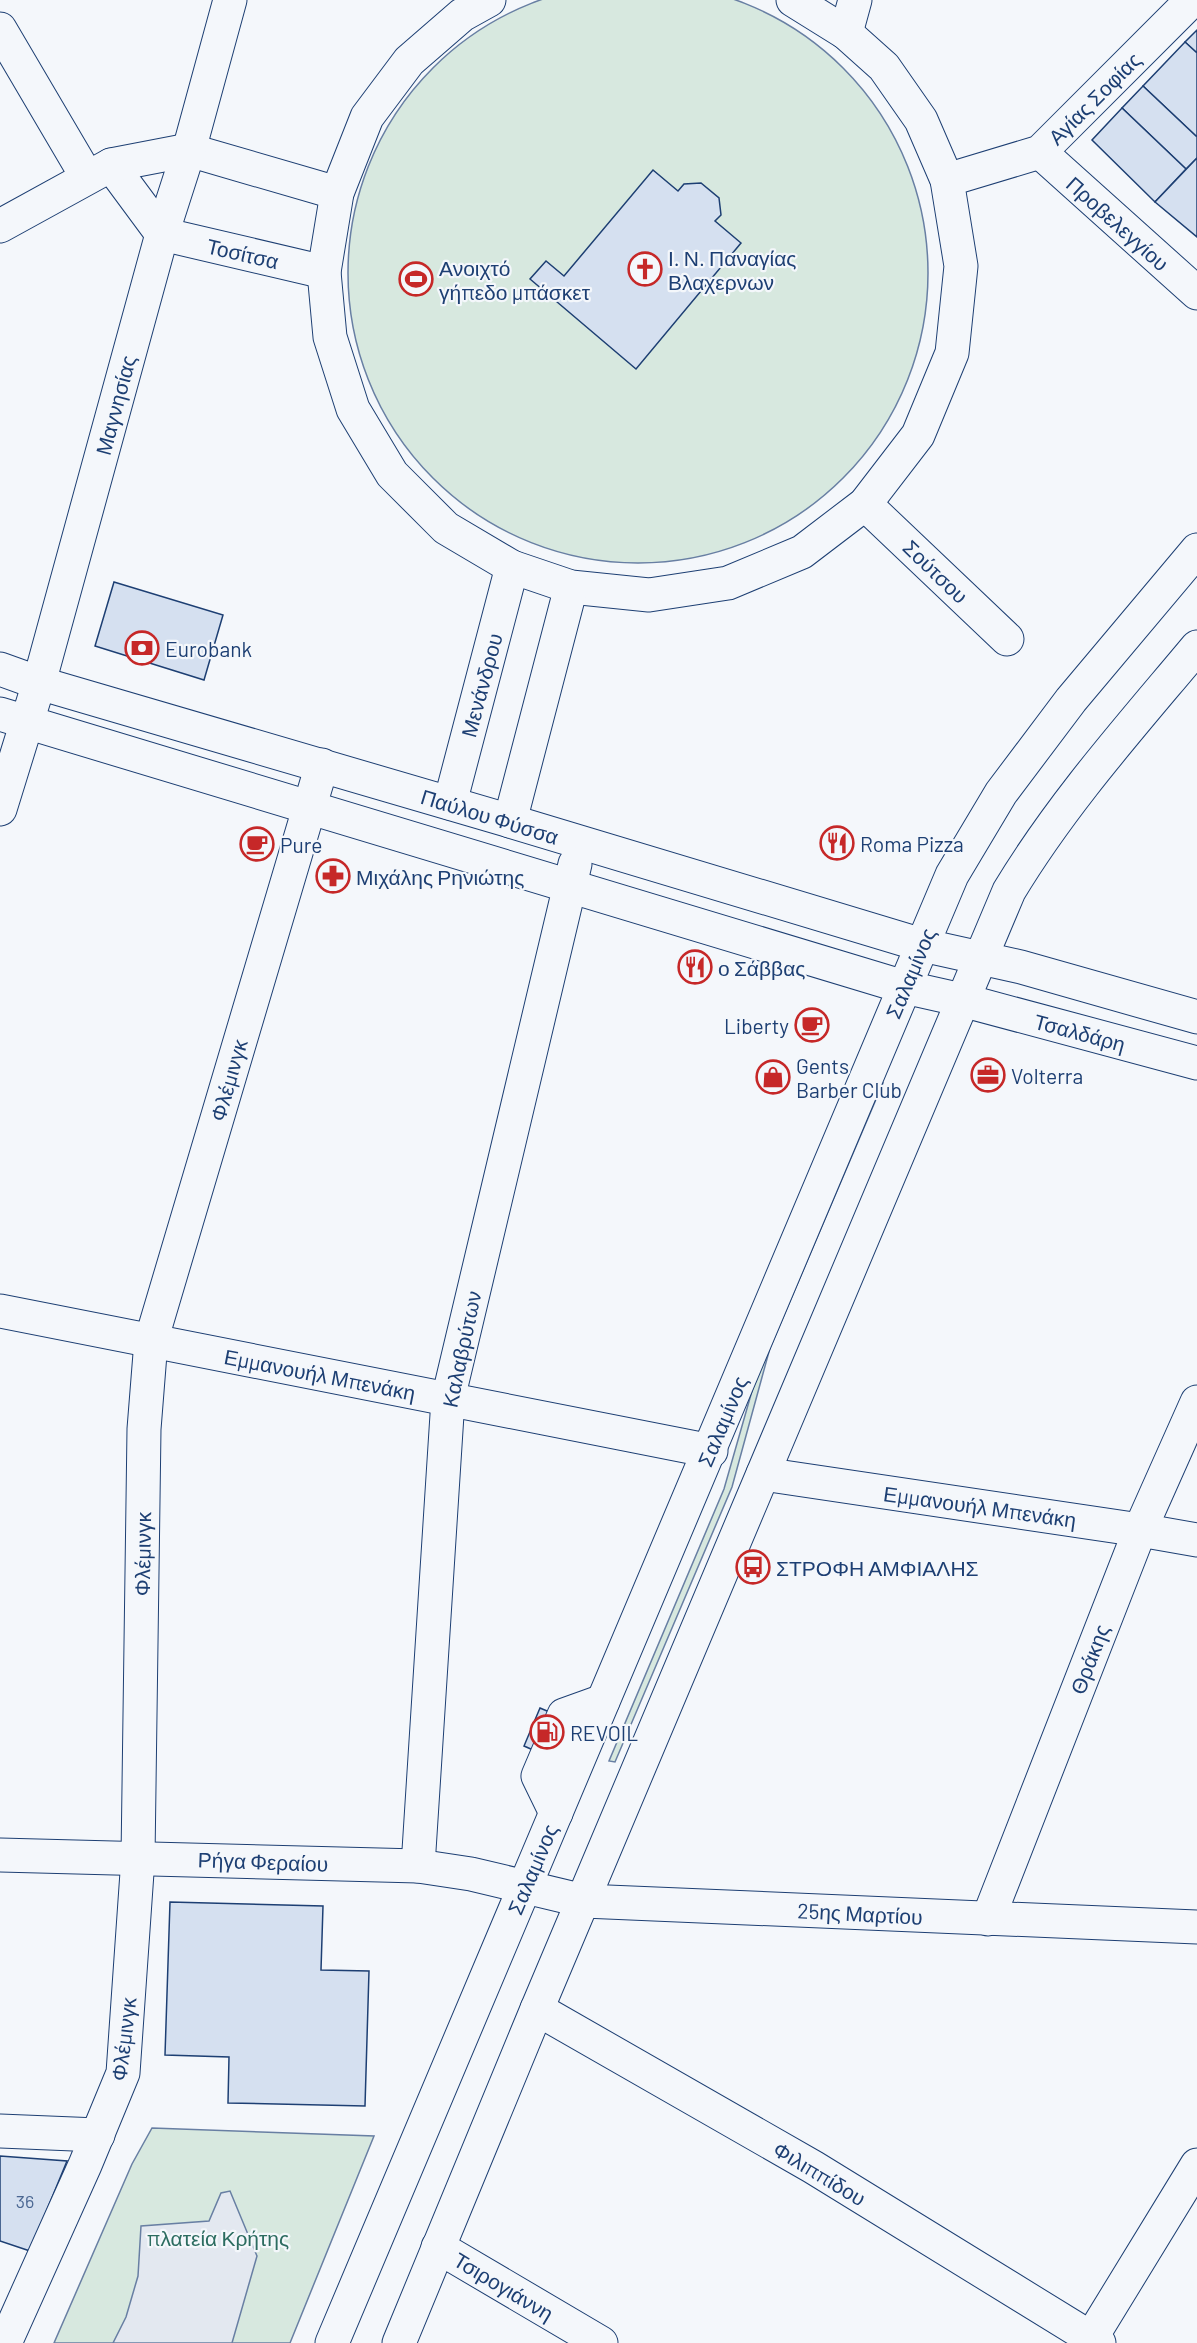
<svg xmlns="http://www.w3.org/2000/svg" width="1197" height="2343" font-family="Barlow,sans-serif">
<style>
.green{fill:#d7e8df;stroke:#687fa3;stroke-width:1.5}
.parking{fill:#e3e8f0;stroke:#687fa3;stroke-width:1.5}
.building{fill:#d5e0f0;stroke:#1d3f73;stroke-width:1.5}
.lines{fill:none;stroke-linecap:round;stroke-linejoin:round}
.minor-casing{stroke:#1d3f73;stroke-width:35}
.major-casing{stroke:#1d3f73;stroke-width:35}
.minor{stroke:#f4f7fb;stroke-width:33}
.major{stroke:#f4f7fb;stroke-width:33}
.labels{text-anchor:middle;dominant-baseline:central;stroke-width:4.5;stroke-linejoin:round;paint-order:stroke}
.number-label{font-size:18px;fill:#4b6792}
.street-label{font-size:21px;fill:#1d3f73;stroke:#f4f7fb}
.poi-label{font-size:21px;fill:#1d3f73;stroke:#f4f7fb;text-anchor:start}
.park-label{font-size:21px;fill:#2c6c60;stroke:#f4f7fb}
</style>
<rect width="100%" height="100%" fill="#f4f7fb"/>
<g class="green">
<circle cx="638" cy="273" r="290"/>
<polygon points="877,1083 883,1083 770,1348 732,1487 615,1762 609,1761 724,1489 762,1356"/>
<polygon points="152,2128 374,2136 290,2343 54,2343 132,2164"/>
</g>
<polygon class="parking" points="230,2191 257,2256 232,2343 113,2343 126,2317 138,2276 141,2226 209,2221 221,2193"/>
<g class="building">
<polygon points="1197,30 1197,53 1185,42"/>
<polygon points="1185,42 1197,53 1197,137 1143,86"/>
<polygon points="1143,86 1197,137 1197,158 1186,169 1122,108"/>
<polygon points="1122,108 1186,169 1155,202 1092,140"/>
<polygon points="1197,158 1197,237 1155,202"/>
<polygon points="653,170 678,191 684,184 701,183 719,198 721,215 715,221 741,243 636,369 530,279 546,261 564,276"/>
<polygon points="114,582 223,615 204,680 95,646"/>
<polygon points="540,1708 580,1725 563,1763 524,1746"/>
<polygon points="170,1902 323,1906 321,1970 369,1971 365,2106 228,2103 229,2057 165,2055"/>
<polygon points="0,2156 67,2161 30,2251 0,2241"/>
</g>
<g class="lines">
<g class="minor-casing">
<g id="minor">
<polyline points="489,0 462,15 409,61 367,117 337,193 324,272 330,337 353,409 392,474 446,528 512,567 571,587 649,595 728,583 802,552 865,504 918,435 952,353 961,266 947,180 921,120 884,67 846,33 793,0"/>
<polyline points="0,29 87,177"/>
<polyline points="846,33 855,0"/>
<polyline points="1040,152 1197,293"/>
<polyline points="111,165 162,234 324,272"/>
<polyline points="947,180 1040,152 1192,0"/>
<polyline points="0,226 111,165 189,150 337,193"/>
<polyline points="865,504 1007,639"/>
<polyline points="0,669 39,683 510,821 922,945 1021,967 1197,1017"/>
<polyline points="0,714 904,987 962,1000 1197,1063"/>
<polyline points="450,803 512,567"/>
<polyline points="0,809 39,683 162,234 189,150 230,0"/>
<polyline points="510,821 571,587"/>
<polyline points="0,1311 711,1451"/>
<polyline points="763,1474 1140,1530 1197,1540"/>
<polyline points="556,1813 538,1776 564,1715 603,1701"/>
<polyline points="0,1855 418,1866 471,1874 584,1901 1197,1927"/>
<polyline points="418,1866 448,1399 575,864"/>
<polyline points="988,1919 1140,1530 1197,1402"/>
<polyline points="537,2009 813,2167 1099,2343"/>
<polyline points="0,2131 98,2135"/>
<polyline points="438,2247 601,2343"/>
<polyline points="5,2343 85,2165 123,2073 138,1858 144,1429 151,1341 322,765"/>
<polyline points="1088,2343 1197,2165"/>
</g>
</g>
<g class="major-casing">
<g id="major">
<polyline points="332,2343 952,875 1001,793 1071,700 1197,550"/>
<path d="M399,2343l138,-334 472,-1118c53,-88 122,-165 188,-244"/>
</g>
</g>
<use href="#minor" class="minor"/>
<use href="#major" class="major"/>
</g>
<defs>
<g id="church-ring" transform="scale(1.725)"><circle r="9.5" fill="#f4f7fb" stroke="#c62828" stroke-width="1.5"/><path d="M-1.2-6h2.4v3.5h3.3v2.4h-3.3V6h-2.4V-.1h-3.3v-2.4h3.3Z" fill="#c62828"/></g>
<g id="stadium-ring" transform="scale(1.725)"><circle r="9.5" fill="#f4f7fb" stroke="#c62828" stroke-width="1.5"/><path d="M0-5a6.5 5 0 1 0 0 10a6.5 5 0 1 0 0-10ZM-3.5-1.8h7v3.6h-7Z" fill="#c62828"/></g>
<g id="bank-ring" transform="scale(1.725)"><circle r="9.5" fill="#f4f7fb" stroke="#c62828" stroke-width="1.5"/><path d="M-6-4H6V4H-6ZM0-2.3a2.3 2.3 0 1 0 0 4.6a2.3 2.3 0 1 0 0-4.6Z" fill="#c62828"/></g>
<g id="restaurant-ring" transform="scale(1.725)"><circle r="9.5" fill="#f4f7fb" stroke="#c62828" stroke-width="1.5"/><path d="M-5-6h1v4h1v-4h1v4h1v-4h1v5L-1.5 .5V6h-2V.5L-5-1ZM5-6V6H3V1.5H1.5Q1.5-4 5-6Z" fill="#c62828"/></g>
<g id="cafe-ring" transform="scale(1.725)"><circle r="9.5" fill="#f4f7fb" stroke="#c62828" stroke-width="1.5"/><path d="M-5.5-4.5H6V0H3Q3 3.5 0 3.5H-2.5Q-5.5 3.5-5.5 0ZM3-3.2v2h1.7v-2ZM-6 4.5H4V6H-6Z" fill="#c62828"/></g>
<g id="pharmacy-ring" transform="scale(1.725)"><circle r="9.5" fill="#f4f7fb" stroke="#c62828" stroke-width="1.5"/><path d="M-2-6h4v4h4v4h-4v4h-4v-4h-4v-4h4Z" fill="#c62828"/></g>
<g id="office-ring" transform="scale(1.725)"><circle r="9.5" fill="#f4f7fb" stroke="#c62828" stroke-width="1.5"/><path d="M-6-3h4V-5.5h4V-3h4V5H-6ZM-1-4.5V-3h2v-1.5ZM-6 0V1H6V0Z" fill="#c62828"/></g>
<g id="shop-ring" transform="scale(1.725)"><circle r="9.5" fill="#f4f7fb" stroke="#c62828" stroke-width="1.5"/><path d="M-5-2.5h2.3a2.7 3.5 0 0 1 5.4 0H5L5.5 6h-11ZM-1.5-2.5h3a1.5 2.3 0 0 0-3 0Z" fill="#c62828"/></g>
<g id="bus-ring" transform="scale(1.725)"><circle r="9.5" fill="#f4f7fb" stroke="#c62828" stroke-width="1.5"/><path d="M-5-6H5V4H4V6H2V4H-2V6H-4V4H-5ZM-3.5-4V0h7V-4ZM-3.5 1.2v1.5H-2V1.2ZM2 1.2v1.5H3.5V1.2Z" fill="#c62828"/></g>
<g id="fuel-ring" transform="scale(1.725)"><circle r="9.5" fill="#f4f7fb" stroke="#c62828" stroke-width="1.5"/><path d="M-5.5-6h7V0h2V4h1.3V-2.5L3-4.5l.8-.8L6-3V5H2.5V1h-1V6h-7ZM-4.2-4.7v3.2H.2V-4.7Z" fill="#c62828"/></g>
</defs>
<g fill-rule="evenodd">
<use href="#church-ring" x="645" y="269"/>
<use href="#stadium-ring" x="416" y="279"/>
<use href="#bank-ring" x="142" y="648"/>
<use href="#restaurant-ring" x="837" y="843"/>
<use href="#cafe-ring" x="257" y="844"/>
<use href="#pharmacy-ring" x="333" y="876"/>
<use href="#restaurant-ring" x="695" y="967"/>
<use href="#cafe-ring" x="812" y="1025"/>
<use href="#office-ring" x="988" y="1075"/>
<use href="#shop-ring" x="773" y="1077"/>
<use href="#bus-ring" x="753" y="1567"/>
<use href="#fuel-ring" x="547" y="1732"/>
</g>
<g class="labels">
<g class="number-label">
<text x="25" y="2201">36</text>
</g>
<g class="street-label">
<text transform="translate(1094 98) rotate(-45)">Αγίας Σοφίας</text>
<text transform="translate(1118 223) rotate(42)">Προβελεγγίου</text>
<text transform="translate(243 253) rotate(13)">Τοσίτσα</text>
<text transform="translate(115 405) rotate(-75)">Μαγνησίας</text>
<text transform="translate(936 571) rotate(44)">Σούτσου</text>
<text transform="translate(481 685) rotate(-75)">Μενάνδρου</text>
<text transform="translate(490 816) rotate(17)">Παύλου Φύσσα</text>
<text transform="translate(910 973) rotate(-67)">Σαλαμίνος</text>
<text transform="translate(1080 1032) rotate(15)">Τσαλδάρη</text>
<text transform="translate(228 1080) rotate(-74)">Φλέμινγκ</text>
<text transform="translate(461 1349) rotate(-78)">Καλαβρύτων</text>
<text transform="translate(320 1374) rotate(11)">Εμμανουήλ Μπενάκη</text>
<text transform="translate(722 1421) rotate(-67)">Σαλαμίνος</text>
<text transform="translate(980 1506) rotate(8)">Εμμανουήλ Μπενάκη</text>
<text transform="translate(142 1554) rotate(-89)">Φλέμινγκ</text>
<text transform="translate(1089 1659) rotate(-69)">Θράκης</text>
<text transform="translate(263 1861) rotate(2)">Ρήγα Φεραίου</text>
<text transform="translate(532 1869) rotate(-67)">Σαλαμίνος</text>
<text transform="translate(860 1913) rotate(3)">25ης Μαρτίου</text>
<text transform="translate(123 2039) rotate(-83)">Φλέμινγκ</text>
<text transform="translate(820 2173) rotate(31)">Φιλιππίδου</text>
<text transform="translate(504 2286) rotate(31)">Τσιρογιάννη</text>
</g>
<g class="poi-label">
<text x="668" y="257">Ι. Ν. Παναγίας<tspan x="668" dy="24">Βλαχερνων</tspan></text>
<text x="439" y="267">Ανοιχτό<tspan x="439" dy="24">γήπεδο μπάσκετ</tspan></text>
<text x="165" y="648">Eurobank</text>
<text x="860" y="843">Roma Pizza</text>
<text x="280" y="844">Pure</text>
<text x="356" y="876">Μιχάλης Ρηνιώτης</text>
<text x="718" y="967">ο Σάββας</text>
<text x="789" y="1025" text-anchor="end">Liberty</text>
<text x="796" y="1065">Gents<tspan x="796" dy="24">Barber Club</tspan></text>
<text x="1011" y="1075">Volterra</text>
<text x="776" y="1567">ΣΤΡΟΦΗ ΑΜΦΙΑΛΗΣ</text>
<text x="570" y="1732">REVOIL</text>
</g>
<g class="park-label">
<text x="218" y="2237">πλατεία Κρήτης</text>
</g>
</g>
</svg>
